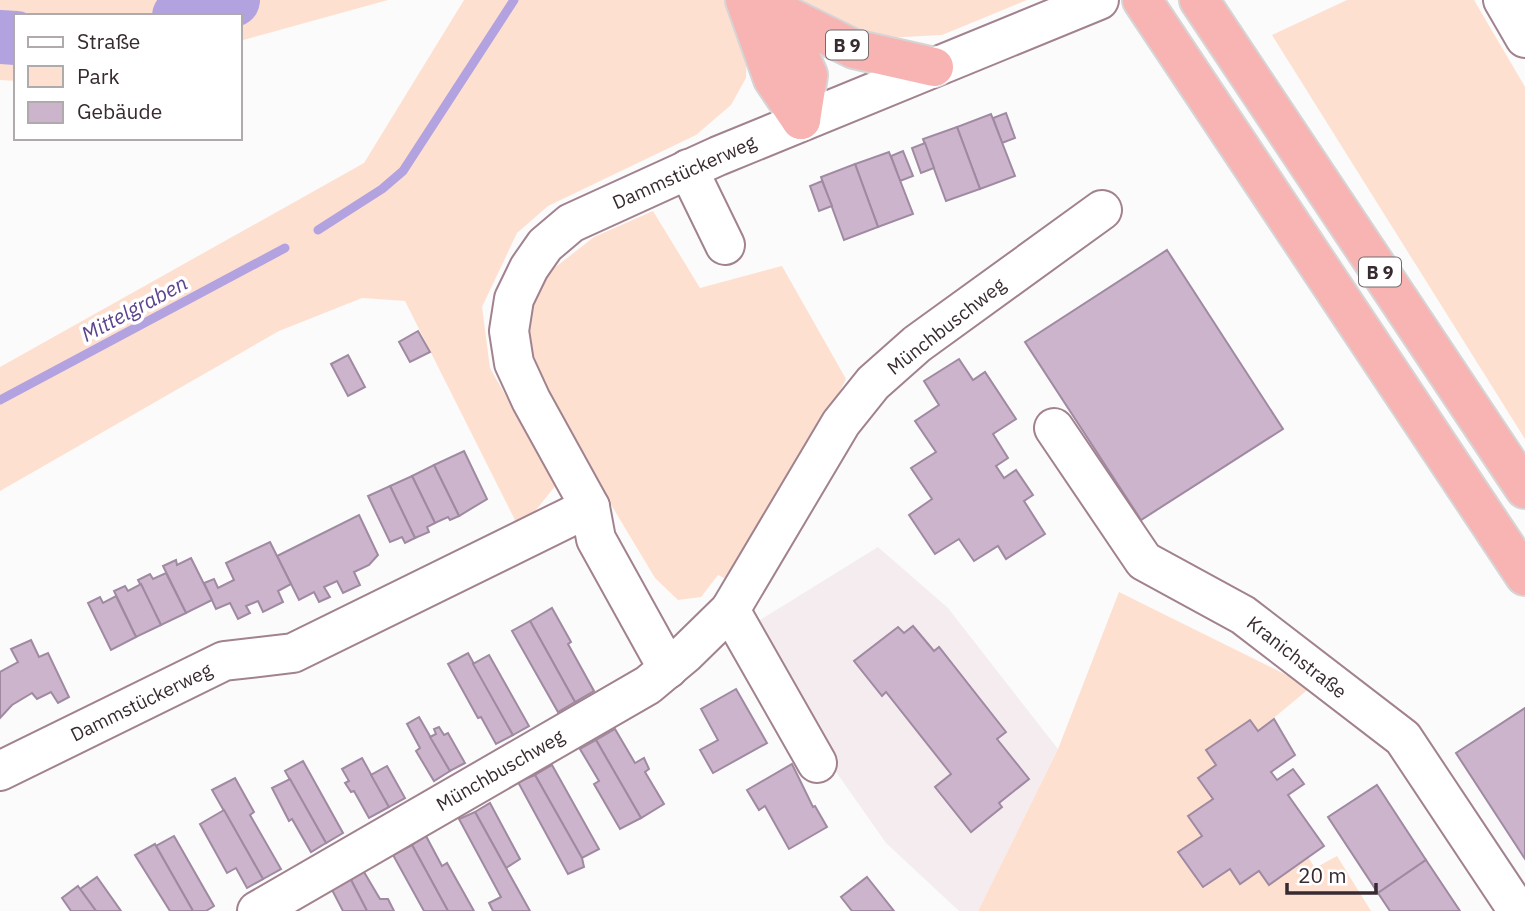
<svg xmlns="http://www.w3.org/2000/svg" width="1525" height="911" font-family="'IBM Plex Sans',sans-serif">
<style>
.built{fill:#f5ecf0}
.green{fill:#fee0d0}
.lines{fill:none;stroke-linecap:round;stroke-linejoin:round}
.stream{stroke:#b2a2e0;stroke-width:9}
.river{stroke:#b2a2e0;stroke-width:54}
.building{fill:#cbb4cc;stroke:#9f8aa1;stroke-width:2}
.minor-casing{stroke:#a1828e;stroke-width:42}
.highway-casing{stroke:#d7d4d6;stroke-width:42}
.minor{stroke:#fff;stroke-width:38}
.highway{stroke:#f7b4b2;stroke-width:38}
.labels{text-anchor:middle;dominant-baseline:central;stroke-width:7;stroke-linejoin:round;paint-order:stroke}
.shield{fill:#fff;stroke:#736a6e;stroke-width:2}
.shield-label{font-size:18px;font-weight:bold;fill:#372a30}
.street-label{font-size:19px;fill:#372a30;stroke:#fff}
.water-label{font-size:21px;font-style:italic;fill:#5b448e;stroke:#fff}
</style>
<rect width="100%" height="100%" fill="#fbfbfb"/>
<polygon class="built" points="878,547 948,608 1058,749 978,911 959,911 886,843 827,759 752,625"/>
<g class="green">
<polygon points="0,0 388,0 240,41 240,16 16,16 16,81 0,80"/>
<polygon points="464,0 737,0 747,40 746,78 731,105 696,135 548,206 517,233 482,307 490,368 556,485 520,530 405,301 362,298 279,331 0,491 0,367 364,163"/>
<polygon points="793,0 1027,0 942,35 863,39"/>
<polygon points="1347,0 1474,0 1525,87 1525,439 1272,35"/>
<polygon points="653,211 700,288 782,266 846,379 818,433 728,580 718,575 701,597 678,600 655,578 616,513 550,398 529,342 530,308 539,280 594,237"/>
<polygon points="1119,592 1311,687 1258,731 1250,720 1207,750 1216,765 1198,778 1213,799 1189,815 1202,836 1179,852 1203,887 1230,869 1240,884 1259,871 1308,857 1315,868 1337,856 1371,911 978,911 1058,749"/>
</g>
<g class="lines">
<g class="stream">
<polyline points="318,230 382,189 403,171 514,0"/>
<polyline points="0,400 285,248"/>
</g>
<g class="river">
<polyline points="179,16 233,0"/>
<polyline points="0,37 16,38"/>
</g>
</g>
<g class="building">
<polygon points="1006,113 1015,138 1002,143 993,118"/>
<polygon points="991,114 1015,176 980,189 957,127"/>
<polygon points="957,127 980,189 946,201 923,139"/>
<polygon points="925,143 934,168 921,173 912,148"/>
<polygon points="903,151 913,176 900,181 891,156"/>
<polygon points="889,152 913,214 878,227 855,164"/>
<polygon points="855,164 878,227 844,240 821,177"/>
<polygon points="822,181 832,206 819,211 810,186"/>
<polygon points="1167,250 1283,429 1141,520 1025,342"/>
<polygon points="418,331 430,352 410,362 399,342"/>
<polygon points="348,355 365,387 348,396 331,364"/>
<polygon points="959,359 973,380 985,372 1016,419 993,434 1008,458 996,466 1004,478 1016,470 1033,495 1024,501 1045,534 1006,559 998,546 974,561 959,539 935,554 909,515 932,499 911,468 936,452 915,421 939,405 924,381"/>
<polygon points="464,451 487,499 459,516 434,465"/>
<polygon points="434,465 459,516 450,520 448,517 435,523 412,476"/>
<polygon points="412,476 435,523 427,527 429,532 415,538 390,486"/>
<polygon points="390,486 415,538 405,543 402,537 390,542 368,496"/>
<polygon points="359,515 378,555 369,565 354,572 360,585 343,593 337,581 324,587 330,597 319,602 314,592 299,600 277,556"/>
<polygon points="270,542 291,584 278,591 283,602 263,612 258,601 246,606 250,613 238,619 230,603 216,609 204,583 214,579 218,588 234,580 226,563"/>
<polygon points="191,558 212,600 186,613 163,566 176,560 177,565"/>
<polygon points="166,573 186,613 161,625 138,580 150,574 153,579"/>
<polygon points="141,584 161,625 136,637 114,591 125,586 128,591"/>
<polygon points="116,596 136,637 111,650 88,603 100,597 103,603"/>
<polygon points="552,608 571,642 568,644 594,691 575,702 530,621"/>
<polygon points="530,621 575,702 558,712 512,631"/>
<polygon points="913,626 934,651 939,647 1006,732 997,739 1029,779 999,803 1002,807 971,832 935,787 951,774 886,692 882,696 854,661 898,627 904,633"/>
<polygon points="31,640 39,657 48,653 69,697 58,703 51,692 37,699 32,693 12,705 0,718 0,672 18,662 11,649"/>
<polygon points="468,653 513,735 496,744 481,717 478,718 448,664"/>
<polygon points="489,655 529,726 513,735 473,664"/>
<polygon points="736,689 767,743 713,773 700,750 718,740 701,709"/>
<polygon points="1525,708 1525,859 1456,753"/>
<polygon points="419,717 450,771 434,781 416,751 420,748 407,724"/>
<polygon points="1274,719 1295,755 1271,772 1277,780 1293,769 1304,784 1288,795 1324,846 1269,885 1259,871 1240,884 1230,869 1203,887 1178,852 1202,836 1188,816 1213,799 1198,778 1216,765 1206,750 1250,720 1258,731"/>
<polygon points="439,727 444,735 448,733 465,763 450,771 430,737 436,734 434,729"/>
<polygon points="615,729 635,763 644,758 649,769 645,772 664,804 641,818 596,740"/>
<polygon points="596,740 641,818 620,829 594,784 599,781 580,749"/>
<polygon points="362,758 389,807 369,818 354,791 351,792 345,783 349,781 342,769"/>
<polygon points="303,761 343,833 326,843 285,771"/>
<polygon points="792,764 813,807 815,806 827,827 789,849 765,806 759,810 747,790"/>
<polygon points="552,765 599,849 582,858 535,775"/>
<polygon points="387,766 405,798 389,807 371,775"/>
<polygon points="535,775 582,858 584,867 568,874 518,782"/>
<polygon points="235,778 254,812 250,815 281,869 263,879 212,790"/>
<polygon points="290,779 326,843 311,852 292,819 289,821 272,788"/>
<polygon points="1377,785 1426,860 1378,893 1328,817"/>
<polygon points="490,803 520,859 506,868 475,812"/>
<polygon points="224,810 263,879 247,888 236,868 227,873 200,824"/>
<polygon points="475,812 506,868 530,911 493,911 489,903 501,897 459,819"/>
<polygon points="174,836 214,906 206,911 193,911 156,846"/>
<polygon points="426,836 442,866 447,863 474,911 448,911 412,845"/>
<polygon points="155,844 156,846 193,911 170,911 135,855"/>
<polygon points="412,845 448,911 424,911 393,855"/>
<polygon points="1426,860 1460,911 1390,911 1378,893"/>
<polygon points="364,872 380,899 388,899 394,911 367,911 350,878"/>
<polygon points="97,877 121,911 96,911 80,889"/>
<polygon points="867,877 894,911 852,911 841,897"/>
<polygon points="350,878 367,911 343,911 331,888"/>
<polygon points="78,886 80,889 96,911 71,911 62,898"/>
</g>
<g class="lines">
<g class="minor-casing">
<g id="minor">
<polyline points="1503,0 1525,38"/>
<polyline points="688,169 725,245"/>
<polyline points="1054,428 1144,561 1243,615 1403,738 1518,911"/>
<polyline points="730,610 817,763"/>
<polyline points="668,669 596,539 590,507 531,400 514,363 509,331 514,299 529,268 545,245 571,223 718,156 1099,0"/>
<polyline points="0,771 224,661 293,653 590,507"/>
<polyline points="257,911 648,685 685,654 730,610 841,423 873,383 917,344 1102,210"/>
</g>
</g>
<g class="highway-casing">
<g id="highway">
<polyline points="745,0 773,79 801,120"/>
<polyline points="772,0 781,13 854,49 934,67"/>
<polyline points="1142,0 1525,576"/>
<polyline points="1199,0 1525,489"/>
<polyline points="781,13 808,75 801,120"/>
</g>
</g>
<use href="#minor" class="minor"/>
<use href="#highway" class="highway"/>
</g>
<g class="labels">
<g class="shield">
<rect x="826" y="30.5" width="42" height="29" rx="5"/>
<rect x="1359" y="257.5" width="42" height="29" rx="5"/>
</g>
<g class="shield-label">
<text x="847" y="45">B 9</text>
<text x="1380" y="272">B 9</text>
</g>
<g class="street-label">
<text transform="translate(684 172) rotate(-24)">Dammstückerweg</text>
<text transform="translate(946 326) rotate(-38)">Münchbuschweg</text>
<text transform="translate(1297 657) rotate(38)">Kranichstraße</text>
<text transform="translate(141 702) rotate(-26)">Dammstückerweg</text>
<text transform="translate(500 770) rotate(-30)">Münchbuschweg</text>
</g>
<g class="water-label">
<text transform="translate(134 308) rotate(-28)">Mittelgraben</text>
</g>
</g>
<rect x="14" y="14" width="228" height="126" fill="#ffffff" stroke="#afaaac" stroke-width="2"/>
<rect x="28" y="37" width="35" height="10" fill="#ffffff" stroke="#afaaac" stroke-width="2"/>
<text x="77" y="49" font-size="21" fill="#372a30">Straße</text>
<rect x="28" y="66" width="35" height="21" fill="#fee0d0" stroke="#afaaac" stroke-width="2"/>
<text x="77" y="84" font-size="21" fill="#372a30">Park</text>
<rect x="28" y="102" width="35" height="21" fill="#cbb4cc" stroke="#afaaac" stroke-width="2"/>
<text x="77" y="119" font-size="21" fill="#372a30">Gebäude</text>
<path d="M1287 883v10h89v-10" fill="none" stroke="#372a30" stroke-width="3.5"/>
<text x="1298" y="883" font-size="21" fill="#372a30" stroke="#ffffff" stroke-width="5" paint-order="stroke">20 m</text>
</svg>
